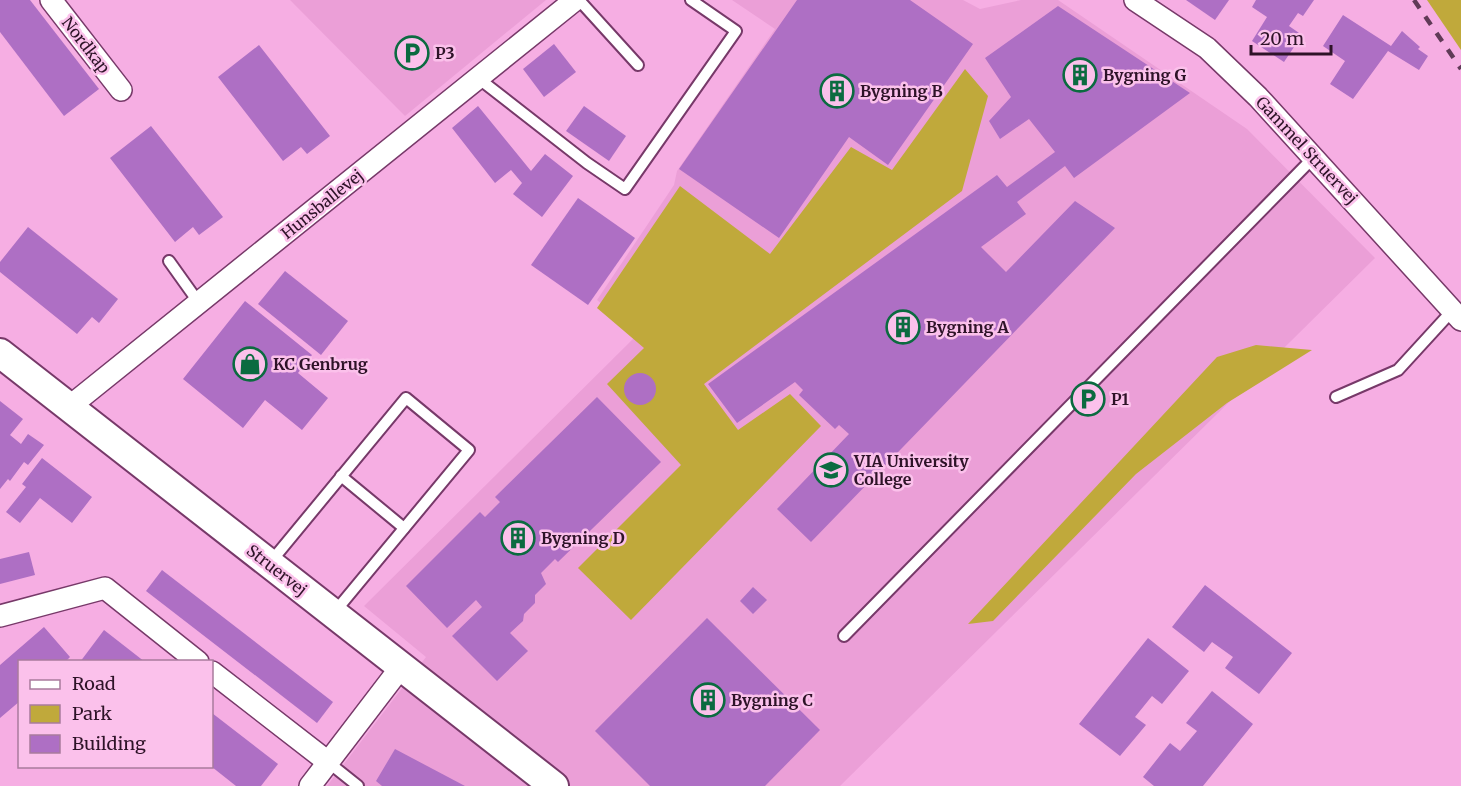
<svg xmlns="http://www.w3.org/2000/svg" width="1461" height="786" font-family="Merriweather,serif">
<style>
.built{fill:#eb9fd7}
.green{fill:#c0a93b}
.building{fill:#ae6fc4}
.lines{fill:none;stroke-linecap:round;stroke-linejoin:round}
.lane-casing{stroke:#773969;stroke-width:14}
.street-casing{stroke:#773969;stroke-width:24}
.secondary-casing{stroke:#773969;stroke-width:32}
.lane{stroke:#fff;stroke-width:10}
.street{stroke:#fff;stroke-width:21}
.secondary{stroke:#fff;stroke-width:28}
.rail{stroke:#603a57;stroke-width:4.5;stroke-dasharray:10 10;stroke-linecap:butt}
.labels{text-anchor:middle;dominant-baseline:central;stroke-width:5;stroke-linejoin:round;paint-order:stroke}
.street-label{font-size:16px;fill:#2e1328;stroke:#fbc1eb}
.poi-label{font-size:16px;font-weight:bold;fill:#2e1328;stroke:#fbc1eb;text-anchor:start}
</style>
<rect width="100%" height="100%" fill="#f6aee3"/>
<g class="built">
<polygon points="290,0 546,0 405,116"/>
<polygon points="732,0 963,0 980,9 1021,0 1058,0 1247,129 1375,258 840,786 327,786 426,657 364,606 638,334 597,300 674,185 677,171 775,29"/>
</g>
<g class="green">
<polygon points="1427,0 1461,0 1461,50"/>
<polygon points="965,69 988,96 962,191 704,384 738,430 790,394 821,426 631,620 578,568 681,465 607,384 644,348 597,308 680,186 770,254 851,147 892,170"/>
<polygon points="1256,345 1312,350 1227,403 1136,474 993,621 968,624 1217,357"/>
</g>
<g class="building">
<polygon points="0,0 30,0 99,89 64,116 0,32"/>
<polygon points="797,0 910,0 973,44 888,165 849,137 779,238 679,169"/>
<polygon points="1186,0 1229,0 1215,20"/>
<polygon points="1256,0 1314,0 1303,16 1298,13 1289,26 1302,35 1284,62 1252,41 1267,17 1252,7"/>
<polygon points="1058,6 1190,93 1074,178 1065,166 1017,202 1026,214 981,247 1006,272 1075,201 1115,228 811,542 777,509 849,434 839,425 835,429 799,395 803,390 795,382 737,423 708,384 997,175 1007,187 1055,152 1029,119 1000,139 989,121 1011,97 985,58"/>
<polygon points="1343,15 1391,46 1402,31 1420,47 1418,49 1428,56 1419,70 1388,51 1353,99 1330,84 1345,61 1323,46"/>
<polygon points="554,44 576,72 544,97 523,69"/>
<polygon points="259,45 330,136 307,154 301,147 283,161 218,77"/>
<polygon points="478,106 531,171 545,154 573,176 542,217 513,194 522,183 511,170 495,183 452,128"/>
<polygon points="584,106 626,136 609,161 566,131"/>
<polygon points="151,126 223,217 199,235 193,227 175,242 110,158"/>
<polygon points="578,198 635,238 588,305 531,265"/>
<polygon points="28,227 118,299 99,323 92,317 77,334 0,272 0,262"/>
<polygon points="285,271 348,321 321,355 258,304"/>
<polygon points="245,301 312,355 298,373 328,398 302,430 265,400 243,428 183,379"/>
<circle cx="640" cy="389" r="16"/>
<polygon points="597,397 661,462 558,562 555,559 541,573 546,584 535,595 535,603 524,614 523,621 510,633 528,651 497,681 452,636 482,607 476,600 447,628 406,586 480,512 485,517 500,502 495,497"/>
<polygon points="0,401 23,419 10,435 21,444 28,434 44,445 28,465 24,462 10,481 8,479 0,489"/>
<polygon points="42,458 92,497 72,523 40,498 20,523 6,512 26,487 22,484"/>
<polygon points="29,552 35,575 0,584 0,559"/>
<polygon points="162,570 333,702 317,723 146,591"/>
<polygon points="1205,585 1292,653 1259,694 1225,668 1233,657 1212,642 1204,652 1172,627"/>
<polygon points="753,587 767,600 753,614 740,601"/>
<polygon points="707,618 820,730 765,786 650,786 595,731"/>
<polygon points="44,627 70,657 65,662 20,662 20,701 0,718 0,665"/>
<polygon points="104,630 145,662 80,662"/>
<polygon points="1148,638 1189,671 1162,704 1152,696 1135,717 1146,725 1120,756 1079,724"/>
<polygon points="1212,691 1253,724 1203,786 1154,786 1143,777 1170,743 1180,751 1197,731 1186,723"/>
<polygon points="212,713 278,764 261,786 236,786 212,767"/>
<polygon points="395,749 465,786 382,786 376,781"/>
</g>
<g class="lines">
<g class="lane-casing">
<g id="lane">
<polyline points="579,0 638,65"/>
<polyline points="478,78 587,163 625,189 736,31 691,0"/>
<polyline points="169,261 199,303"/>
<polyline points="1336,397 1398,370 1452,311"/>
<polyline points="341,476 404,528"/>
<polyline points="269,564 406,398 469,450 333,614"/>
<polyline points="844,636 1314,157"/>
<polyline points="328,762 358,786"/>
</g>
</g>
<g class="street-casing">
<g id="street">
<polyline points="51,0 121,90"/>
<polyline points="1135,0 1207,48 1258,97 1461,320"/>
<polyline points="69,407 575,0"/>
<polyline points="0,616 105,588 198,662"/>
<polyline points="212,672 328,762"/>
<polyline points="310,786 401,667"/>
</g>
</g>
<g class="secondary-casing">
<polyline id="secondary" points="0,353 554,786"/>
</g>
<use href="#lane" class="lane"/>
<use href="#street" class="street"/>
<use href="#secondary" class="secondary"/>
<polyline class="rail" points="1414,0 1461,69"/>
</g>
<defs>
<g id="parking-ring" transform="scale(1.725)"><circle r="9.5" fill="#fbc1eb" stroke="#0b6b40" stroke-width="1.5"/><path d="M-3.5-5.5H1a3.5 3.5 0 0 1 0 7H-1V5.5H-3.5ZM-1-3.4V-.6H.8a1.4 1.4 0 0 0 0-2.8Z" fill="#0b6b40"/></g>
<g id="building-ring" transform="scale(1.725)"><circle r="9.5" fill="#fbc1eb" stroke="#0b6b40" stroke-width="1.5"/><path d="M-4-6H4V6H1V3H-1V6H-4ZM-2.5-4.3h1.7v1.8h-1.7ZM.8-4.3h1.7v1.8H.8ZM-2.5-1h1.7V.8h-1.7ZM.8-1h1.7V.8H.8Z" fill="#0b6b40"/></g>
<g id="shop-ring" transform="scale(1.725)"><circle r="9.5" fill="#fbc1eb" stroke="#0b6b40" stroke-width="1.5"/><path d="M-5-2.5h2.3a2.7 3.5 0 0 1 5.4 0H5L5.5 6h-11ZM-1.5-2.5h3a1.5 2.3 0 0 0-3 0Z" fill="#0b6b40"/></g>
<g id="university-ring" transform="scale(1.725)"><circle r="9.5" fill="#fbc1eb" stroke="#0b6b40" stroke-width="1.5"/><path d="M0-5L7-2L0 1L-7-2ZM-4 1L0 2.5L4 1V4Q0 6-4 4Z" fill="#0b6b40"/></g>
</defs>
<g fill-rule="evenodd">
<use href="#parking-ring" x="412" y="53"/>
<use href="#building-ring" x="1080" y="75"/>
<use href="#building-ring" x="837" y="91"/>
<use href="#building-ring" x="903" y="327"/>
<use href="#shop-ring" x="250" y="364"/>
<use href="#parking-ring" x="1088" y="399"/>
<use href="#university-ring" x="831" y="470"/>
<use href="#building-ring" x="518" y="538"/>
<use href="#building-ring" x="708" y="700"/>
</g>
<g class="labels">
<g class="street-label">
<text transform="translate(86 45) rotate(52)">Nordkap</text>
<text transform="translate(1307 150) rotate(47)">Gammel Struervej</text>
<text transform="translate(322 204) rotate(-39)">Hunsballevej</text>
<text transform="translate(277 570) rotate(38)">Struervej</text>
</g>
<g class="poi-label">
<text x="435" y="53">P3</text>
<text x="1103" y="75">Bygning G</text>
<text x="860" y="91">Bygning B</text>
<text x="926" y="327">Bygning A</text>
<text x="273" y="364">KC Genbrug</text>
<text x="1111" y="399">P1</text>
<text x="854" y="461">VIA University<tspan x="854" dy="18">College</tspan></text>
<text x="541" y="538">Bygning D</text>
<text x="731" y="700">Bygning C</text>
</g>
</g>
<rect x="18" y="660" width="195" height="108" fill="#fbc1eb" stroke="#a97b9d" stroke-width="1.5"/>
<rect x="30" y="680" width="30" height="9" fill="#ffffff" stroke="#a97b9d" stroke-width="1.5"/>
<text x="72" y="690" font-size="18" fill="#2e1328">Road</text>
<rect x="30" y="705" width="30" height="18" fill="#c0a93b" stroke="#a97b9d" stroke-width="1.5"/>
<text x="72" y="720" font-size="18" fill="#2e1328">Park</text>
<rect x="30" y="735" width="30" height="18" fill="#ae6fc4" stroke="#a97b9d" stroke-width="1.5"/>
<text x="72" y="750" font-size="18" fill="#2e1328">Building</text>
<path d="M1251 45v9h80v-9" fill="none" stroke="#2e1328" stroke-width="3"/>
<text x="1260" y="45" font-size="18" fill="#2e1328" stroke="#fbc1eb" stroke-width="4.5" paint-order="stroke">20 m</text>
</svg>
